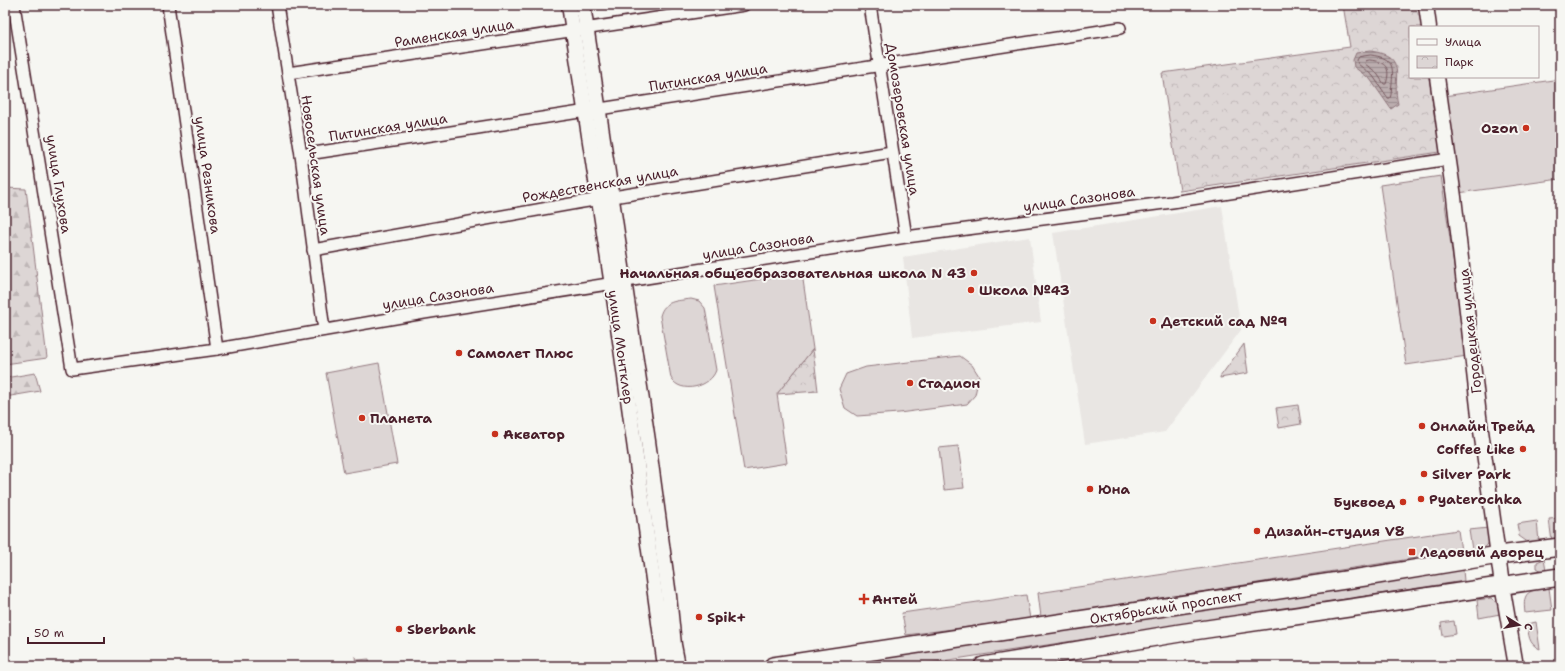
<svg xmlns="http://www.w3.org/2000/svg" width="1565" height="671" font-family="'Shantell Sans',sans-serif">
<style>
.built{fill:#e9e6e3}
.grass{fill:#ddd6d5;stroke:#947a80}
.forest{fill:url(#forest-firs);stroke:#947a80}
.park{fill:url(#park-crowns);stroke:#947a80}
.water{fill:url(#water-rules);stroke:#8e747a}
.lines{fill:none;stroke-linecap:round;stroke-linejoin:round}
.shore{stroke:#77585f;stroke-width:1}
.minor-casing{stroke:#4a1f2b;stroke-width:14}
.tertiary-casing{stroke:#4a1f2b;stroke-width:17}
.primary-casing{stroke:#4a1f2b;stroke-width:20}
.minor{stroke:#f6f6f2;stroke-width:11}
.tertiary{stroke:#f6f6f2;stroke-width:14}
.primary{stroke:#f6f6f2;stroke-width:17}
.poi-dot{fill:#c8321e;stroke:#f6f6f2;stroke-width:1.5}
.labels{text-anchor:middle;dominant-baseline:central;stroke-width:4;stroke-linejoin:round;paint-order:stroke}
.street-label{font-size:14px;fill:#4a1f2b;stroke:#f6f6f2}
.poi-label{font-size:14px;font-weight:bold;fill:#4a1f2b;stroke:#f6f6f2;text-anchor:start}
</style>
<defs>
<pattern id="forest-firs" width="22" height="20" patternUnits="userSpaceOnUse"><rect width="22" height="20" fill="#ddd6d5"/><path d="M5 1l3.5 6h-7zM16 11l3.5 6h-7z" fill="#bfb7b7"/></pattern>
<pattern id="park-crowns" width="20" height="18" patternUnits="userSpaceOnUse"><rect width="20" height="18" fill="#ddd6d5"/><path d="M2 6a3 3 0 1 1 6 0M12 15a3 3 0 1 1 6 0" fill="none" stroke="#bfb7b7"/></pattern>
<pattern id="water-rules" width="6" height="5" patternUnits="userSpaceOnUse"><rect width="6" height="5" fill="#bbadae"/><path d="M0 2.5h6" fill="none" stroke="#9a8c8e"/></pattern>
</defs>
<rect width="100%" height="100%" fill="#f6f6f2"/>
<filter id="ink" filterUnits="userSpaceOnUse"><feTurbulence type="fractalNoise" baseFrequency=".025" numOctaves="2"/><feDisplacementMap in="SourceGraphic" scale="8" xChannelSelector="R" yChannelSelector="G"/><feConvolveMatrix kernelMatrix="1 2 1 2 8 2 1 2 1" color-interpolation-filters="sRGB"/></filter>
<g filter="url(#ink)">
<g class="built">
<polygon points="1222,206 1241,330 1165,432 1085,444 1053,233"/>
<polygon points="1030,237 1041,322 912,338 903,257"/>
</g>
<g class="grass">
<polygon points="1560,79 1560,179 1458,193 1444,96"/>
<polygon points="1441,176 1467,356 1406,365 1380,185"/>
<polygon points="802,273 813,349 777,394 787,463 744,470 714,286"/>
<path d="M691,299l8,2 6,7 11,62c-5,17 -36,25 -45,8l-11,-62c4,-16 17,-15 31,-17z"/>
<polygon points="960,356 972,365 979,376 975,395 967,404 899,413 857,416 845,408 839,389 846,374 866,367"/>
<polygon points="379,363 397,464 344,473 326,373"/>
<polygon points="958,446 964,488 944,490 939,448"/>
<polygon points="1560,518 1560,540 1552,542 1549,519"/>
<polygon points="1537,521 1539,542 1529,543 1519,536 1517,524"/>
<polygon points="1489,528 1490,541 1484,549 1472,550 1469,530"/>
<polygon points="1458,530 1461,551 1041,617 1038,593"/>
<polygon points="1544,559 1546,571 1542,571 1537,568 1537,562"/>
<polygon points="1463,570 1464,581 910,666 833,666"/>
<path d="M1549,588l3,22 -27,3c-3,-22 4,-23 24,-25z"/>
<polygon points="1026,595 1030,619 906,635 902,613"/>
<polygon points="1491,598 1499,605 1500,614 1479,618 1477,600"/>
<polygon points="1454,621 1456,634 1443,636 1441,623"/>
<path d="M1536,622l4,27c-12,-5 -11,-14 -13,-25z"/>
<polygon points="355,656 358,660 369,659 370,666 356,666"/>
</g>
<g class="forest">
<polygon points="5,188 26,189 47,358 5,364"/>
<polygon points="35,373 40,391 5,397 5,378"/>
</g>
<g class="park">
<polygon points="1343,5 1418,5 1422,27 1410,27 1410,77 1429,77 1440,152 1180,191 1162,73 1350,47"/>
<polygon points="1244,344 1248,373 1220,378 1220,377"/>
<polygon points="813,349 818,391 777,394"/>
<polygon points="1298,405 1301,424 1279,428 1276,408"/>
</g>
<path class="water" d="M1370,51c40,5 21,27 28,53l-7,5 -21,-30 -16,-12 -1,-7 3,-7z"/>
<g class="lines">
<g class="shore">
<path d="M1371,55c20,3 23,8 21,28 -1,5 0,11 -2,15h-2l-15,-22 -15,-12 -1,-4 2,-3z"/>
<path d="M1370,60c16,2 21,8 16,24h-2l-8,-12 -11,-8 1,-3z"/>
</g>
<g class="minor-casing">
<g id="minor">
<polyline points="14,5 72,369 217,349 424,313 906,237 1172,202 1449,159"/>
<polyline points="168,5 217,349"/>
<polyline points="277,5 301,155 324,330"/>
<polyline points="870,5 906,237"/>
<polyline points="288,73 744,5"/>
<path d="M301,155c273,-41 545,-86 819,-127"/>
<polyline points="313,250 582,202 892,152"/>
</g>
</g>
<g class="tertiary-casing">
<g id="tertiary">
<polyline points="569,5 615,305 665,666"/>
<polyline points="583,5 648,441 669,596 674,645 678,666"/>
<polyline points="1426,5 1429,27"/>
<polyline points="1437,77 1454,197 1479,416 1502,585 1516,666"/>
</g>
</g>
<g class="primary-casing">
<g id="primary">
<polyline points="773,666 1365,577 1499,555 1560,547"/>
<polyline points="983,666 1180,633 1560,577"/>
</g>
</g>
<use href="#minor" class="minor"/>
<use href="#tertiary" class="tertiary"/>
<use href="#primary" class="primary"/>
</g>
</g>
<g class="poi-dot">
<circle cx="1526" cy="128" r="4"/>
<circle cx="974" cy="273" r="4"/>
<circle cx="971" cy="290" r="4"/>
<circle cx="1153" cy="321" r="4"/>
<circle cx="459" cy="353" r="4"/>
<circle cx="910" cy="383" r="4"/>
<circle cx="362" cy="418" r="4"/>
<circle cx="1422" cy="426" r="4"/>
<circle cx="495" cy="434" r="4"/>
<circle cx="1523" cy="449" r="4"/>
<circle cx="1424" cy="474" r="4"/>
<circle cx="1090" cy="489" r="4"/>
<circle cx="1421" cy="499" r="4"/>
<circle cx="1403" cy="502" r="4"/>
<circle cx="1257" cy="531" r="4"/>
<rect x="1408" y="548" width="8" height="8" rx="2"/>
<path d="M862 593h4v4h4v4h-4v4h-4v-4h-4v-4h4z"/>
<circle cx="699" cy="617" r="4"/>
<circle cx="399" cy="629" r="4"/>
</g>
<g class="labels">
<g class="street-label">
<text transform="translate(454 33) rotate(-9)">Раменская улица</text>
<text transform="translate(708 77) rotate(-9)">Питинская улица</text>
<text transform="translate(903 119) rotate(81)">Домозеровская улица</text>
<text transform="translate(388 127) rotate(-9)">Питинская улица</text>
<text transform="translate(316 165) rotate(82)">Новосельская улица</text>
<text transform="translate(208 175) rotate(82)">улица Резникова</text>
<text transform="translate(59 184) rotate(81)">улица Глухова</text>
<text transform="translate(600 184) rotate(-10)">Рождественская улица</text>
<text transform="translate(1079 199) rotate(-8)">улица Сазонова</text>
<text transform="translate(758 246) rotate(-9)">улица Сазонова</text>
<text transform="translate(438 296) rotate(-9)">улица Сазонова</text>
<text transform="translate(1470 331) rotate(-96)">Городецкая улица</text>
<text transform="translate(621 347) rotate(82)">улица Монтклер</text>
<text transform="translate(1166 607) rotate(-9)">Октябрьский проспект</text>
</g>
<g class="poi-label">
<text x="1518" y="128" text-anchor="end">Ozon</text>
<text x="966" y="273" text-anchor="end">Начальная общеобразовательная школа N 43</text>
<text x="979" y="290">Школа №43</text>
<text x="1161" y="321">Детский сад №9</text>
<text x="467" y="353">Самолет Плюс</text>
<text x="918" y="383">Стадион</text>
<text x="370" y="418">Планета</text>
<text x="1430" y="426">Онлайн Трейд</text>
<text x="503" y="434">Акватор</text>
<text x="1515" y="449" text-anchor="end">Coffee Like</text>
<text x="1432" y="474">Silver Park</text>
<text x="1098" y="489">Юна</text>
<text x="1429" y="499">Pyaterochka</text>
<text x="1395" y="502" text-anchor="end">Буквоед</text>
<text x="1265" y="531">Дизайн-студия V8</text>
<text x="1420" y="552">Ледовый дворец</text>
<text x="872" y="599">Антей</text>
<text x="707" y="617">Spik+</text>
<text x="407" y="629">Sberbank</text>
</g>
</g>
<rect width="1565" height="671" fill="none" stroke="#f6f6f2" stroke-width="20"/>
<rect x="10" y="10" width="1545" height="651" fill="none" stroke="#4a1f2b" stroke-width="1.5" filter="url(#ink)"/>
<rect x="1409" y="26" width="130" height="52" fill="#f6f6f2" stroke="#b1a0a2"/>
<rect x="1417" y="39" width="20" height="6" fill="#f6f6f2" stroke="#b1a0a2"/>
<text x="1445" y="46" font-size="12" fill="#4a1f2b">Улица</text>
<rect x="1417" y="56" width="20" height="12" fill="url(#park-crowns)" stroke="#b1a0a2"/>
<text x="1445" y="66" font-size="12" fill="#4a1f2b">Парк</text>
<g transform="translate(1519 625) rotate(101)" stroke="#f6f6f2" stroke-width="3" paint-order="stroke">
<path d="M0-3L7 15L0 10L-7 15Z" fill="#4a1f2b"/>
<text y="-6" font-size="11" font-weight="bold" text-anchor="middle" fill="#4a1f2b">С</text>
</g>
<path d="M28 637v6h76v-6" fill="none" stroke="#4a1f2b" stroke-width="2"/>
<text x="34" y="637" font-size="12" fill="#4a1f2b" stroke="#f6f6f2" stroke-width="3" paint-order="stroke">50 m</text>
</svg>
